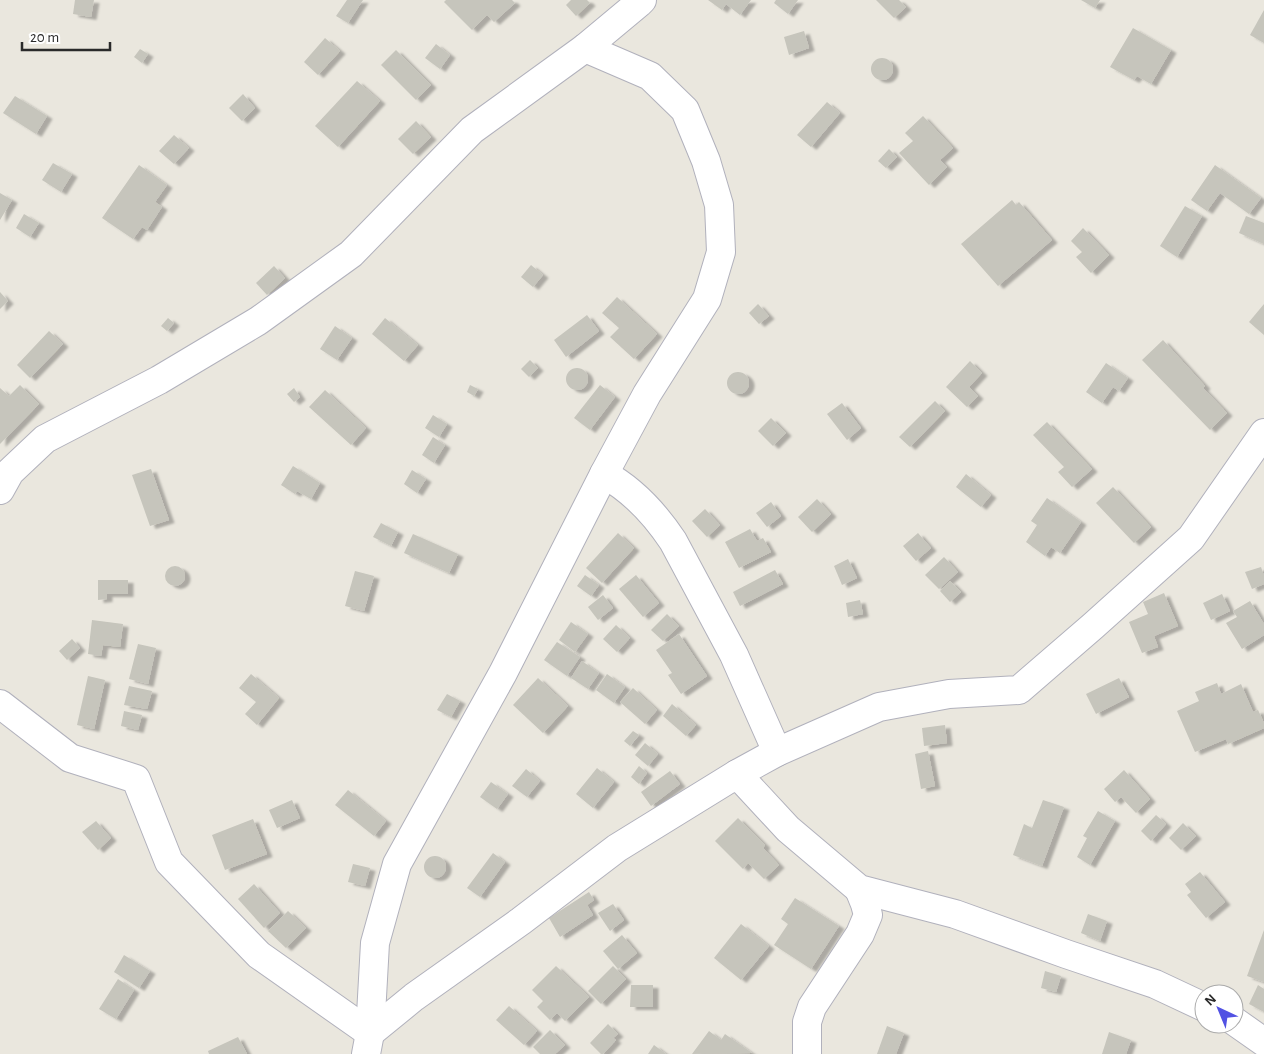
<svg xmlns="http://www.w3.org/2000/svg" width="1264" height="1054" font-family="'Alegreya Sans',sans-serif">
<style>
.building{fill:#c6c5bc;filter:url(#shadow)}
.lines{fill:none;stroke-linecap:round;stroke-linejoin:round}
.minor-casing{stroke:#b1b1bc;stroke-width:30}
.minor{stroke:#fff;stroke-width:28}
</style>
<defs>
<filter id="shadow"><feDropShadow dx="5.5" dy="3" stdDeviation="1" flood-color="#0004"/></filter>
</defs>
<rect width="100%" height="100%" fill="#eae7de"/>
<g class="building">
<polygon points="75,0 94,0 91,17 73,14"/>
<polygon points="347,0 363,0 348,23 336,16"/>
<polygon points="446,0 512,0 515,3 494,22 487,15 472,30 444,2"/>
<polygon points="571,0 587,0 590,3 576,16 566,5"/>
<polygon points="708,0 751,0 740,15 726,4 722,10"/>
<polygon points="776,0 798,0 788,14 774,3"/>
<polygon points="876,0 899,0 906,7 894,18"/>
<polygon points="1081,0 1100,0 1095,8"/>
<polygon points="1264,10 1264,43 1250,35"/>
<polygon points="1133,28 1171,50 1151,84 1137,76 1134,80 1110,67"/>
<polygon points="804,31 809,48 789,55 784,37"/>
<polygon points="325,38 340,51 318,75 304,62"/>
<polygon points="436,44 450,55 440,69 425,58"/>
<polygon points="140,49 148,54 142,63 134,57"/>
<polygon points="396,50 431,85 416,100 381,65"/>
<circle cx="882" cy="69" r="11"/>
<polygon points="357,81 380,101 338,147 315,126"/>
<polygon points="243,94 255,108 242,121 229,108"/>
<polygon points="15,96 47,116 36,134 3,113"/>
<polygon points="827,102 840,113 811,147 797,135"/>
<polygon points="923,116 953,148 940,160 947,167 929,185 899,153 913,141 905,133"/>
<polygon points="416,121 431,137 413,154 398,139"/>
<polygon points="174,135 189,148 174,164 159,151"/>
<polygon points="889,149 897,157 886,168 878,161"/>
<polygon points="53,163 72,174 61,192 42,180"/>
<polygon points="139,165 167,185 155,202 162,207 147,230 142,227 133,239 102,218"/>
<polygon points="1215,165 1261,198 1249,214 1220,193 1207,211 1191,200"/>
<polygon points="0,193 12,200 0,220"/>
<polygon points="1012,200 1016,205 1019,202 1052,240 998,286 961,244"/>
<polygon points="1185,206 1202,216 1177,257 1160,246"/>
<polygon points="24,214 39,223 30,237 16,228"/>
<polygon points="1246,216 1264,223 1264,244 1239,233"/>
<polygon points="1083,228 1109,255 1091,273 1076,257 1082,252 1071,241"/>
<polygon points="531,265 543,275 533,287 521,277"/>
<polygon points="274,266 285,278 267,295 256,283"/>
<polygon points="0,292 8,301 0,309"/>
<polygon points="617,297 657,334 634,359 610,337 619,328 602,313"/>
<polygon points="758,304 769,316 759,324 749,313"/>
<polygon points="1264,304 1264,335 1249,322"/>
<polygon points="587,315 599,331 566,357 554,340"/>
<polygon points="168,318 174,323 167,331 161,326"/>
<polygon points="385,318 418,345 404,361 372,334"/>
<polygon points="335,326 352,338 337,360 320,349"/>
<polygon points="49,331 63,344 30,378 17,365"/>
<polygon points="1163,340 1205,386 1203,388 1227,413 1210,430 1142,360"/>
<polygon points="530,360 538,368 529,377 521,369"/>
<polygon points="970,361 982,373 969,387 978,396 967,407 946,387"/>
<polygon points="1106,363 1128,378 1119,391 1113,387 1102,403 1086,392"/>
<circle cx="577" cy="379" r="11"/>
<circle cx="738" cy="383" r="11"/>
<polygon points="20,385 39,404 0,444 0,388 9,396"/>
<polygon points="470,385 478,389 474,396 467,392"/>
<polygon points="600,385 615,397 590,430 574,418"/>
<polygon points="294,388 300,397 294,402 287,394"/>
<polygon points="325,390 366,428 351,445 309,407"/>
<polygon points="935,401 945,411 910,447 899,437"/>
<polygon points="842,403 861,428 847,440 827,414"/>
<polygon points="433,415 447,424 439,437 425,428"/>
<polygon points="771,418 786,433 773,446 758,431"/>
<polygon points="1047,422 1092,469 1072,487 1058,472 1064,467 1033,435"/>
<polygon points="433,437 445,445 434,463 422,455"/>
<polygon points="293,466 320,483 311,499 297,491 295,494 281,485"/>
<polygon points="151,469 169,520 150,526 132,475"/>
<polygon points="412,470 426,479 417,493 404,484"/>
<polygon points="966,474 991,495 981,507 956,487"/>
<polygon points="1113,487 1151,527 1134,543 1096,503"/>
<polygon points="1047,498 1081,522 1060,553 1051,547 1045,556 1026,542 1037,525 1031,521"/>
<polygon points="817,499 831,514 812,532 798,517"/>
<polygon points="771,502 781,516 767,527 756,513"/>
<polygon points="705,509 720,525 707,537 692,521"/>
<polygon points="381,523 398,532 391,546 373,537"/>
<polygon points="750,529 757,541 763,538 771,552 739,568 725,542"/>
<polygon points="618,533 634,548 602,583 586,568"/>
<polygon points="918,533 931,548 916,561 903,546"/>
<polygon points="413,534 458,554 449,573 404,553"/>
<polygon points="944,557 958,572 939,589 925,575"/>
<polygon points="848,559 857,578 842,585 834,566"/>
<circle cx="175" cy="576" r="10"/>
<polygon points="1261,567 1264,576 1264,584 1252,589 1245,572"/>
<polygon points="775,570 783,584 740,606 733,592"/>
<polygon points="355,571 374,576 364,611 345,606"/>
<polygon points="585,575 599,585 591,596 577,586"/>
<polygon points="636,575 659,603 643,617 619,589"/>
<polygon points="98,580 128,580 128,594 107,594 107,599 98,600"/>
<polygon points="950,581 961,592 950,602 940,591"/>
<polygon points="1164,593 1178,626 1154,636 1158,647 1142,653 1129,622 1148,614 1143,602"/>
<polygon points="1222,594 1230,611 1211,620 1203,603"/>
<polygon points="603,595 613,608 598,620 588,607"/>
<polygon points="860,600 863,614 848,617 846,603"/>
<polygon points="1250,601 1264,624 1264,635 1242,649 1226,623 1237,617 1233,611"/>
<polygon points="667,614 679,626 663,641 651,630"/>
<polygon points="92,620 123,624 120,647 103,645 101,656 88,654"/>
<polygon points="571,622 588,634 575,652 559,640"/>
<polygon points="616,625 630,638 617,652 603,639"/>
<polygon points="679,634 707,676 681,694 668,675 672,673 656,650"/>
<polygon points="72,639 80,648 67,660 59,651"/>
<polygon points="557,642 580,657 567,676 544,660"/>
<polygon points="138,644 156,648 148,684 129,679"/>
<polygon points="582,661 599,673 588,689 571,678"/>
<polygon points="251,674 279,698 257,725 245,714 256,702 239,688"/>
<polygon points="607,674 625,687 614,703 596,690"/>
<polygon points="88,676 105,680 94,729 77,725"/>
<polygon points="538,678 568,706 543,733 513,705"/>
<polygon points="1119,678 1129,697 1096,714 1086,694"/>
<polygon points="1217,683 1221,694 1241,684 1253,712 1258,710 1264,723 1264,728 1228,744 1226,739 1195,752 1177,711 1199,701 1195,692"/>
<polygon points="129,686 152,691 147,709 124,705"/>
<polygon points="633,688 657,710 645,724 620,702"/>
<polygon points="447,694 460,701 451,717 437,710"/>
<polygon points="672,704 696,725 686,736 663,716"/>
<polygon points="124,711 142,715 138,730 121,726"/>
<polygon points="945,725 947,743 924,746 922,728"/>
<polygon points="633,731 639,735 630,746 624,741"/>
<polygon points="645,743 658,754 648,766 635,755"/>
<polygon points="928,751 935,786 921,789 915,754"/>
<polygon points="639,766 647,773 639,784 631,777"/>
<polygon points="597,768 614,782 593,808 576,794"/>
<polygon points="526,769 540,781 527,797 512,786"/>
<polygon points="1124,770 1150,799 1136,813 1121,797 1115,802 1104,789"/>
<polygon points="670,771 680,784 651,806 641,792"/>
<polygon points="491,782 508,794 497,809 480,797"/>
<polygon points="348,790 386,821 374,836 335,805"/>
<polygon points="292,800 300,818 277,828 269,810"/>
<polygon points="1043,800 1064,807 1042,866 1013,855 1024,824 1032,828"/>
<polygon points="1098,811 1115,821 1090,865 1077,857 1087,838 1083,836"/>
<polygon points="1156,815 1166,824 1151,841 1141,831"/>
<polygon points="738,818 765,845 763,848 779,865 764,879 748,863 743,869 715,841"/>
<polygon points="253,819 267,854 225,870 212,835"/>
<polygon points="96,821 111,838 98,850 82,832"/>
<polygon points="1183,823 1196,836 1181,850 1169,838"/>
<polygon points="493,853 505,862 480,897 467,888"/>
<circle cx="435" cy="867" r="11"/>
<polygon points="353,864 370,868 365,886 348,882"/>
<polygon points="1200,872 1225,902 1206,918 1187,895 1191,892 1185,884"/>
<polygon points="254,884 280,913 264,928 238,899"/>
<polygon points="589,892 594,900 587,905 593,915 560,937 549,918"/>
<polygon points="795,898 839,926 811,969 774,945 788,924 781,919"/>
<polygon points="613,904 624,920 610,931 598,913"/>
<polygon points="288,911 306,928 286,948 268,931"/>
<polygon points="1088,914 1107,921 1100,941 1081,933"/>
<polygon points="741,924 769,946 741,980 714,958"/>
<polygon points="1264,930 1264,982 1247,976"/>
<polygon points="622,935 637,953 618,969 603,951"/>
<polygon points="124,955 150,971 139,988 114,972"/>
<polygon points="556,966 589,997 565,1021 557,1013 550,1020 537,1007 543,1001 532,990"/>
<polygon points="613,966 626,979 601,1004 588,991"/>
<polygon points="1045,971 1061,976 1056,992 1041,988"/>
<polygon points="118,979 134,990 116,1019 99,1009"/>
<polygon points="631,985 653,985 653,1007 630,1007"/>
<polygon points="1258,985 1264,989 1264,1012 1249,1004"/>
<polygon points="509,1006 537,1031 524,1045 496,1020"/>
<polygon points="608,1024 618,1034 613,1038 616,1040 603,1054 601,1054 590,1043"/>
<polygon points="887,1026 904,1033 896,1054 877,1054"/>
<polygon points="550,1030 565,1045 555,1054 540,1054 533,1047"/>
<polygon points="709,1031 721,1040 725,1034 752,1053 692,1054"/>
<polygon points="1109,1032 1131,1040 1126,1054 1102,1054"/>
<polygon points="238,1037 247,1054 209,1054 208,1051"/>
<polygon points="654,1045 666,1054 648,1054"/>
</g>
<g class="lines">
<g class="minor-casing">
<g id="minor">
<path d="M604,474c29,16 51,40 69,67l61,114 43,97"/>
<polyline points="0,490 10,472 45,439 159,380 258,321 351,254 472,130 585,48 639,3 642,0"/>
<polyline points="0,704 70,758 136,779 169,862 259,955 370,1033 414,997 521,921 617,848 737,774 788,829 859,889 955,914 1066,954 1155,984 1204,1007"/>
<polyline points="737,774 777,752 879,707 949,694 1019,690 1093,626 1191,538 1264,433"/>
<polyline points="1234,1021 1264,1042"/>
<polyline points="366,1054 370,1033 375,943 397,864 503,673 604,474 647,394 707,299 721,252 719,205 706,161 685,110 650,76 585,48"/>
<polyline points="807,1054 807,1022 812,1007 860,934 868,915 865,904 859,889"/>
</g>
</g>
<use href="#minor" class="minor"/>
</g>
<g transform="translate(1219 1009) rotate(316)"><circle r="24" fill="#ffffff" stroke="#aaaaaa"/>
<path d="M0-4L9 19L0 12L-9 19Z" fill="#5252e3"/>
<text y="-8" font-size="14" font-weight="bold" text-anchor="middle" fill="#2a2a2a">N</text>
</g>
<path d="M22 42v8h88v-8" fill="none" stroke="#2a2a2a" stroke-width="2.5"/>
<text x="30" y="42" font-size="15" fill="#2a2a2a" stroke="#ffffff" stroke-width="4" paint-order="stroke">20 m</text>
</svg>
